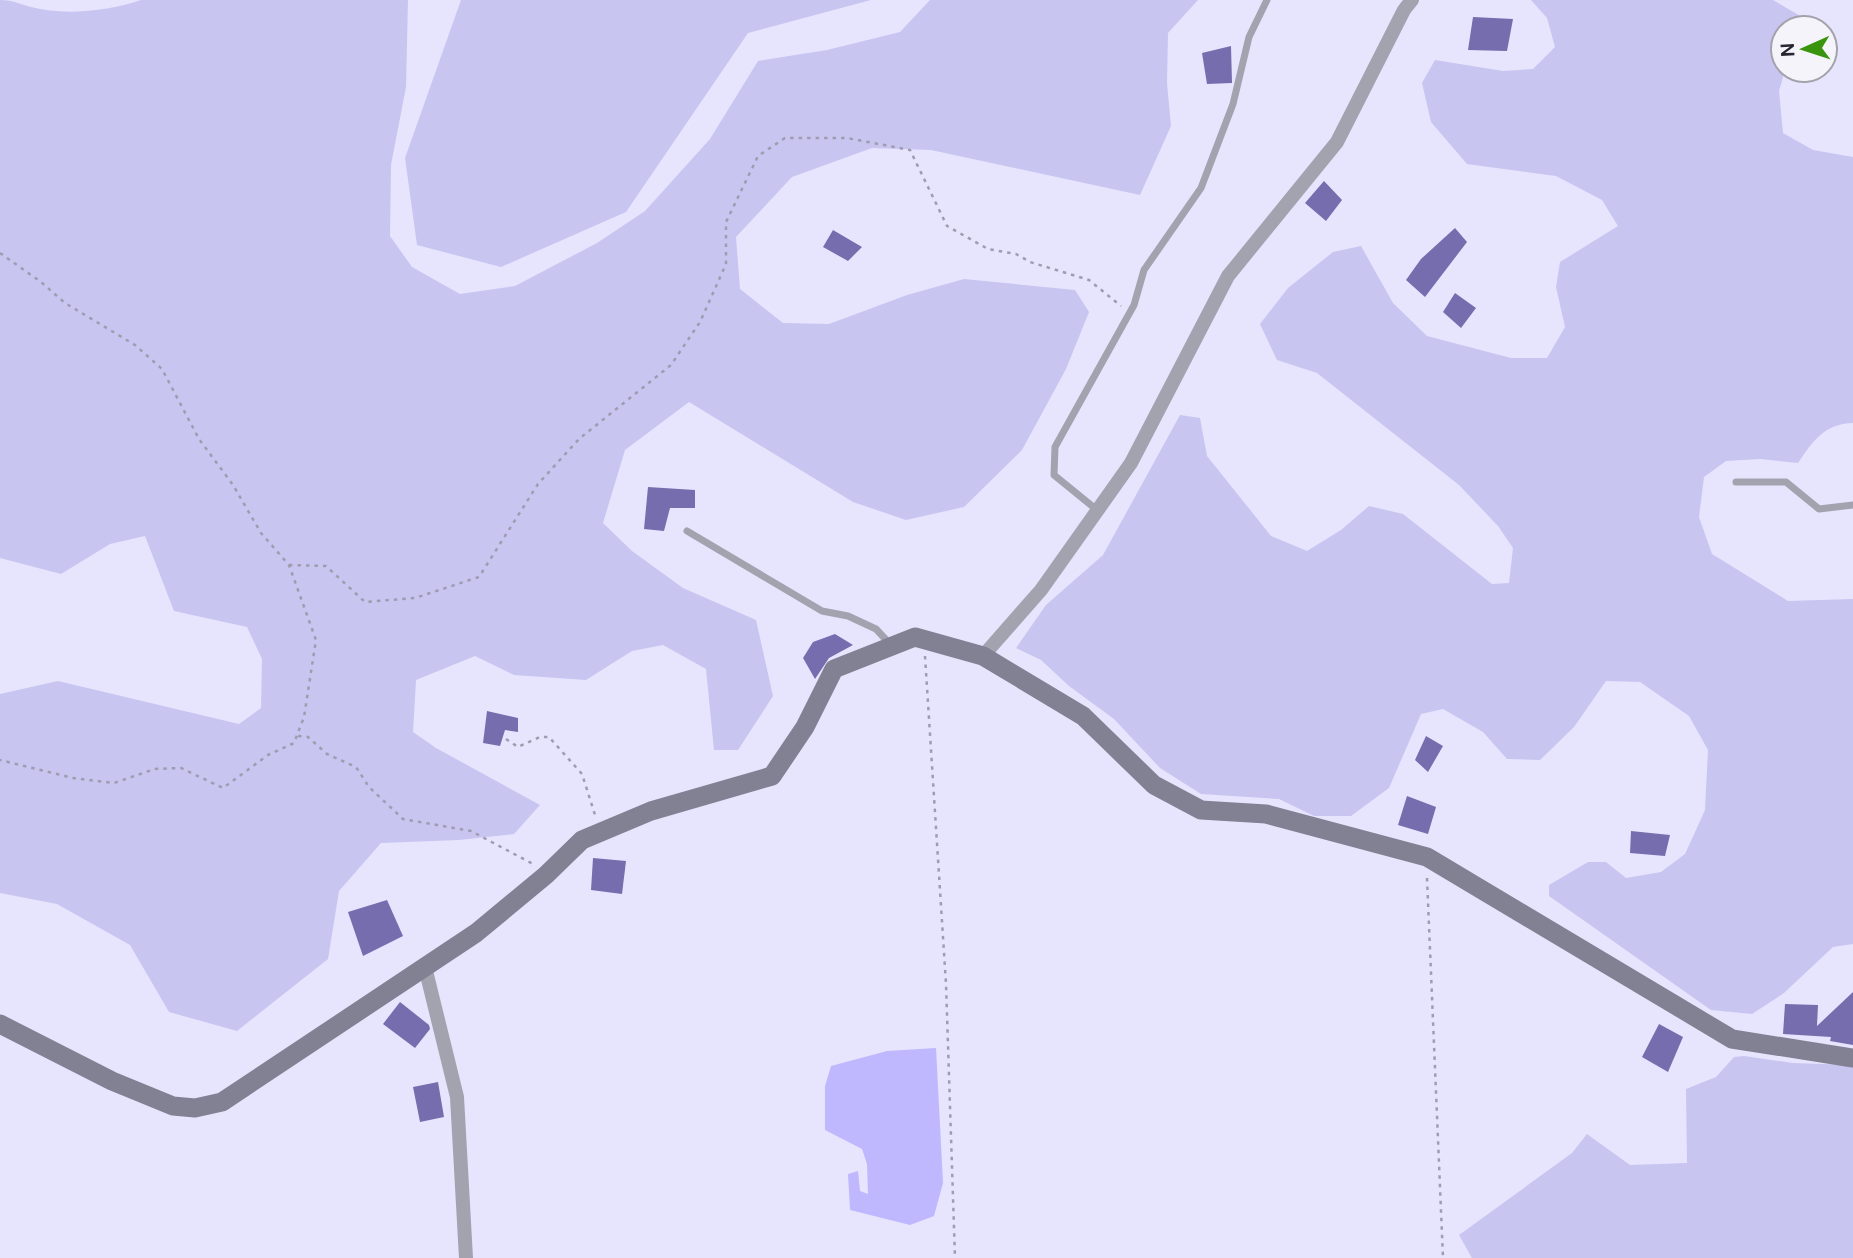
<svg xmlns="http://www.w3.org/2000/svg" width="1853" height="1258" font-family="'DM Sans',sans-serif">
<style>
.green{fill:#c8c5f1}
.water{fill:#bfb8ff}
.building{fill:#756dad}
.lines{fill:none;stroke-linecap:round;stroke-linejoin:round}
.path{stroke:#9e9db0;stroke-width:2.5;stroke-dasharray:3.5 5;stroke-linecap:butt}
.lane{stroke:#a3a2af;stroke-width:7}
.street{stroke:#a3a2af;stroke-width:14}
.secondary{stroke:#828193;stroke-width:19}
</style>
<rect width="100%" height="100%" fill="#e6e5fd"/>
<g class="green">
<path d="M0,0c14,0 19,4 31,7 32,9 79,4 110,-7h267l-2,87 -15,78 -1,71 22,31 48,27 55,-8 82,-43 48,-32 65,-72 48,-78 69,-11 73,-18 30,-32h268l-30,33 -1,50 4,43 -31,69 -209,-45 -59,-2 -80,29 -56,60 4,52 43,34 46,1 78,-29 57,-16 111,11 14,22 -23,57 -44,81 -58,57 -58,13 -53,-18 -164,-100 -64,48 -22,73 29,28 51,37 73,32 17,76 -35,54h-24l-8,-81 -43,-24 -31,6 -46,29 -72,-5 -39,-19 -59,24 -3,52 23,16 104,57 -26,29 -55,6 -78,3 -42,48 -11,68 -91,72 -68,-19 -39,-67 -73,-41 -57,-11v-199l58,-13 181,43 22,-16 1,-49 -15,-32 -73,-16 -29,-75 -35,8 -49,30 -61,-16z"/>
<polygon points="461,0 871,0 748,33 626,212 501,267 417,245 405,158"/>
<path d="M1531,0h242l29,17 -3,11h-16l2,42 -6,21 4,42 30,17 40,7v266c-29,1 -40,18 -55,40l-38,-4 -34,2 -22,16 -5,40 13,37 76,47 65,-2v345l-20,3 -49,46 -32,21 -41,-4 -162,-114v-11l39,-23h18l20,16 35,-6 24,-18 20,-44 3,-60 -19,-34 -49,-34 -34,-1 -32,46 -34,33 -33,-1 -24,-27 -40,-23 -22,5 -32,74 -38,28h-37l-35,-17 -78,-5 -41,-26 -46,-49 -45,-33 -28,-26 -25,-12 30,-43 57,-50 77,-140 20,3 7,38 64,80 36,15 34,-21 28,-24 34,8 89,70 17,-1 4,-35 -15,-22 -39,-41 -142,-112 -40,-13 -17,-36 28,-36 45,-36 28,-6 32,57 34,33 84,22h36l18,-31 -9,-40 4,-25 58,-36 -16,-26 -46,-24 -89,-12 -36,-42 -9,-39 13,-23 68,11 30,-2 22,-22 -8,-29z"/>
<polygon points="1744,1056 1793,1063 1853,1065 1853,1258 1472,1258 1459,1235 1572,1153 1587,1134 1630,1165 1687,1163 1686,1089 1716,1077 1734,1057"/>
</g>
<polygon class="water" points="936,1048 943,1183 934,1216 910,1225 850,1210 848,1174 858,1171 860,1191 868,1194 867,1164 862,1149 825,1130 825,1086 831,1066 887,1051"/>
<g class="building">
<polygon points="1473,17 1513,19 1507,51 1468,50"/>
<polygon points="1231,46 1232,83 1207,84 1202,53"/>
<polygon points="1324,181 1342,200 1326,221 1305,203"/>
<polygon points="1455,228 1467,242 1425,297 1406,280 1421,259"/>
<polygon points="833,230 862,247 848,261 823,247"/>
<polygon points="1455,293 1476,308 1461,328 1443,312"/>
<polygon points="648,487 695,490 695,508 670,508 664,531 644,529"/>
<polygon points="835,634 853,645 829,658 815,679 803,658 813,642"/>
<polygon points="487,711 518,718 518,732 505,730 500,746 483,743"/>
<polygon points="1426,736 1443,746 1428,772 1415,760"/>
<polygon points="1407,796 1436,807 1428,834 1398,825"/>
<polygon points="1631,831 1670,835 1665,856 1630,853"/>
<polygon points="593,858 626,861 622,894 591,890"/>
<polygon points="387,900 403,936 363,956 348,912"/>
<polygon points="1853,992 1853,1045 1830,1041 1831,1037 1783,1034 1785,1004 1818,1005 1817,1026"/>
<polygon points="400,1002 429,1025 430,1029 415,1048 383,1024"/>
<polygon points="1659,1024 1683,1037 1668,1072 1642,1057"/>
<polygon points="438,1082 444,1117 420,1122 413,1087"/>
</g>
<g class="lines">
<g class="path">
<polyline points="0,253 41,282 65,303 135,345 162,369 199,439 233,485 261,533 289,565 316,640 304,717 294,743 268,755 223,788 181,768 155,769 114,783 73,778 0,760"/>
<polyline points="289,565 326,566 365,602 415,598 479,577 538,484 579,439 671,365 700,322 726,264 726,222 758,156 785,138 847,138 910,150 947,226 988,249 1016,254 1030,262 1089,280 1121,306"/>
<polyline points="925,656 946,984 955,1258"/>
<polyline points="298,736 308,737 327,754 356,767 369,787 403,819 471,831 533,864"/>
<polyline points="506,739 518,747 540,737 549,737 582,774 596,818"/>
<polyline points="1427,878 1443,1258"/>
</g>
<g class="lane">
<polyline points="1736,482 1786,482 1819,509 1853,505"/>
<polyline points="1097,510 1054,475 1055,447 1134,305 1144,270 1201,188 1233,104 1249,37 1267,0"/>
<polyline points="687,531 822,611 848,616 876,629 890,644"/>
</g>
<g class="street">
<polyline points="983,656 1041,590 1131,463 1228,276 1337,142 1404,10 1412,0"/>
<polyline points="425,967 457,1097 466,1258"/>
</g>
<polyline class="secondary" points="0,1024 112,1081 173,1106 195,1108 222,1102 476,933 546,875 582,840 651,811 772,776 805,727 834,669 915,637 983,656 1083,716 1154,785 1201,810 1266,814 1427,857 1732,1039 1853,1058"/>
</g>
<g transform="translate(1804 49) rotate(267)"><circle r="33" fill="#f5f4fa" stroke="#a3a2aa" stroke-width="2"/>
<path d="M0-5L12 26L0 18L-12 26Z" fill="#3a950e"/>
<text y="-10" font-size="19" font-weight="bold" text-anchor="middle" fill="#272631">N</text>
</g>
</svg>
